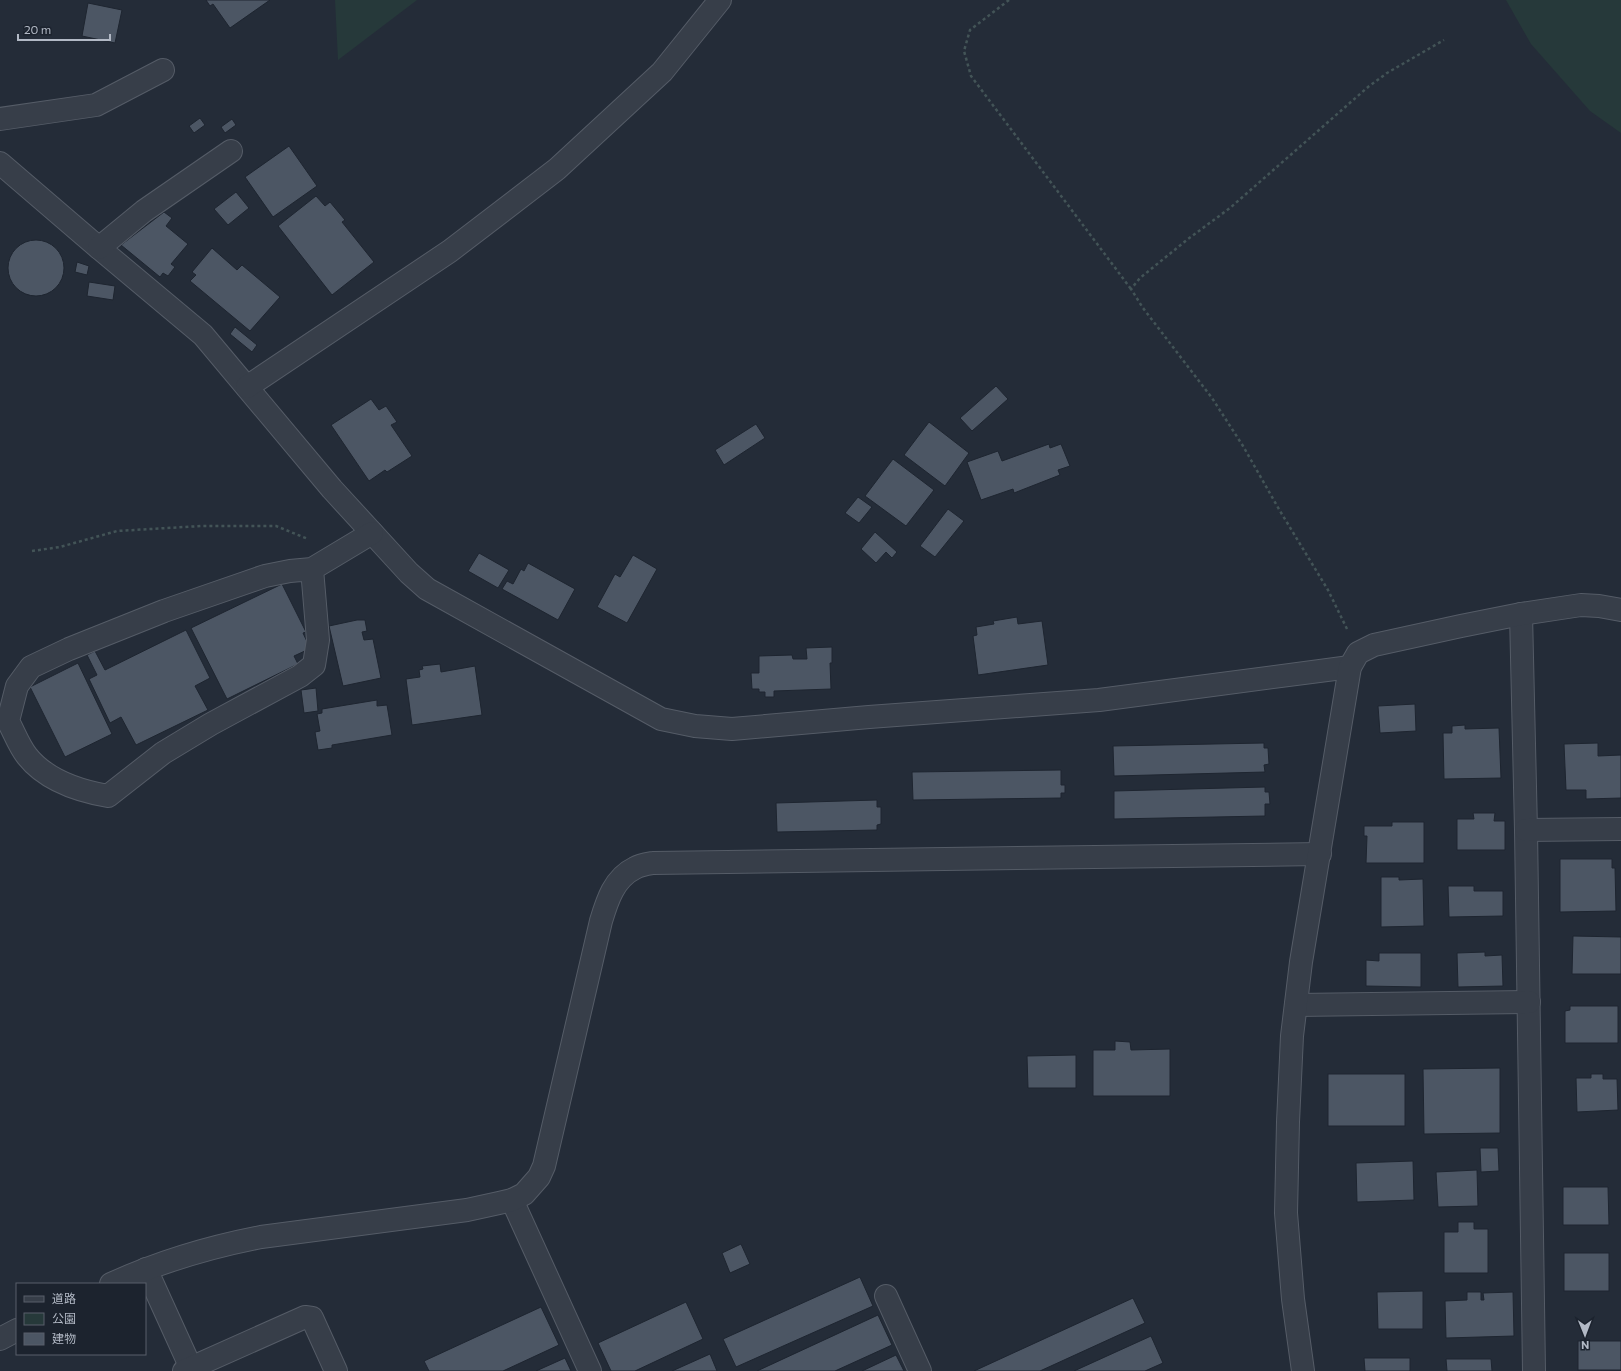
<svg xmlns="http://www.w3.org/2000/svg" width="1621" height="1371" font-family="Commissioner,'Noto Sans JP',sans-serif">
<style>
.green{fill:#26393a}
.building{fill:#4c5664;stroke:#1e2530}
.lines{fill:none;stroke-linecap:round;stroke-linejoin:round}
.minor-casing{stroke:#555c67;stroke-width:24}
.path{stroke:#435457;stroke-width:2.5;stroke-dasharray:3 3;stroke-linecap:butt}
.minor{stroke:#373e49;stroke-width:22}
</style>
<rect width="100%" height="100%" fill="#242c38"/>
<g class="green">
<polygon points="335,0 417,0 338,60"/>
<polygon points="1506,0 1621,0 1621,133 1590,111 1531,44"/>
</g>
<g class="building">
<polygon points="206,0 270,0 230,28 213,4 210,6"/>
<polygon points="88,3 122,10 115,43 82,36"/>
<polygon points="200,118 205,125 194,133 189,126"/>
<polygon points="232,119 236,125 225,133 221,127"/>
<polygon points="289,146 317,186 273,217 245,177"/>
<polygon points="236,192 249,208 228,225 214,209"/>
<polygon points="316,196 325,206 330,202 345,220 342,222 374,262 332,295 278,226"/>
<polygon points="164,212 172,218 166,226 188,244 171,264 175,267 168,276 163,273 160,277 121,245"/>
<circle cx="36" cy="268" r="28"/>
<polygon points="212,248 237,270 242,265 280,297 250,331 190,281 196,275 192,272"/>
<polygon points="77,262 89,266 87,275 75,272"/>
<polygon points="89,282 115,286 113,300 87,296"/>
<polygon points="235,327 257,345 252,352 230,334"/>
<polygon points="996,386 1008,399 972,431 960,418"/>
<polygon points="371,399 379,410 386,406 397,422 391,425 412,456 387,472 385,470 369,481 331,425"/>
<polygon points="929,422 969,453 945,486 904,455"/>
<polygon points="756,424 765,438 724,465 715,450"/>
<polygon points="1049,444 1050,448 1061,444 1070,466 1058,470 1060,475 1014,493 1013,489 981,500 967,462 998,451 1002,461"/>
<polygon points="893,459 934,490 906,526 865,496"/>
<polygon points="858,497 872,507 859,523 845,513"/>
<polygon points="948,509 964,521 935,557 920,546"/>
<polygon points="875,532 897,552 892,558 886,552 876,563 861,549"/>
<polygon points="479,553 509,570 498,588 468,571"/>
<polygon points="633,555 657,569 627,623 597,607 615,574 620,577"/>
<polygon points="528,563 575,589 558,620 502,589 507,581 513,584 521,569 524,571"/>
<polygon points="282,584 306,632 303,633 309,646 307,650 294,656 298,664 227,699 191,628"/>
<polygon points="1017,617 1018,624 1042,621 1048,665 978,675 973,636 977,635 976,627 994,624 993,621"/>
<polygon points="357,620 365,620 367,631 362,632 364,640 373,639 381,678 343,686 329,626"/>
<polygon points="186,630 210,678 195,686 208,710 136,745 121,717 110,723 89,679 97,675 87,655 95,651 105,670"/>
<polygon points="832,647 832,663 830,663 831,689 774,691 774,697 765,697 765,692 759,692 759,689 752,689 751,673 759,673 759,656 792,655 793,659 807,659 806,648"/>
<polygon points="78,663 112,734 65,757 30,687"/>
<polygon points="440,664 441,672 475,666 482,715 412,725 406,679 420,677 419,670 423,669 422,666"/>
<polygon points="316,688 318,711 304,713 301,690"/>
<polygon points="377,700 377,706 387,705 392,735 332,745 332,748 318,750 315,732 320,731 317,714 322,713 322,709"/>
<polygon points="1415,704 1416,731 1380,733 1378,706"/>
<polygon points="1465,725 1465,729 1499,728 1501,778 1444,779 1443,733 1452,733 1452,726"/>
<polygon points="1264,743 1264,748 1268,748 1269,764 1264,765 1265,772 1114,776 1113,746"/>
<polygon points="1598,743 1598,756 1621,755 1621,798 1586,799 1586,790 1566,790 1564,744"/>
<polygon points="1061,770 1061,785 1065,785 1065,793 1061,793 1061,798 913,800 912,772"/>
<polygon points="1265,787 1265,792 1269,792 1270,804 1265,804 1265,816 1114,819 1114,791"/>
<polygon points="877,800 877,807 881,807 881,824 877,825 877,830 777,832 776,803"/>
<polygon points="1473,813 1495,813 1494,821 1505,821 1505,850 1457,850 1457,819 1474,819"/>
<polygon points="1392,822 1424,822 1424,863 1366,863 1367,836 1364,836 1364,826 1392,826"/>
<polygon points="1560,859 1612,859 1612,868 1615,868 1616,911 1560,912"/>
<polygon points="1381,877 1399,877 1399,880 1423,879 1424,926 1381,927"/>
<polygon points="1448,886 1474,886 1474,891 1503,891 1503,916 1449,917"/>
<polygon points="1573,936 1621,937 1621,974 1572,974"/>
<polygon points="1485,952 1485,956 1502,955 1503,986 1458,987 1457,953"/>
<polygon points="1379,953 1421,953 1421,987 1366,986 1366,960 1379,961"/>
<polygon points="1570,1006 1618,1006 1618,1043 1565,1043 1565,1011 1570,1010"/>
<polygon points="1115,1041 1130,1042 1131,1050 1170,1049 1170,1096 1093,1096 1093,1050 1115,1050"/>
<polygon points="1076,1055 1076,1088 1028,1088 1027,1056"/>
<polygon points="1500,1068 1500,1133 1424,1134 1423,1069"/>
<rect x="1328" y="1074" width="77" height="52"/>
<polygon points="1591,1074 1603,1074 1603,1079 1617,1079 1618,1110 1577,1112 1576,1078 1591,1078"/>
<polygon points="1480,1148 1498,1148 1499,1171 1481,1172"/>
<polygon points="1413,1161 1414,1200 1357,1202 1356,1163"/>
<polygon points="1477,1170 1478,1206 1438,1207 1436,1172"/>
<polygon points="1563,1187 1608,1187 1609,1225 1563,1225"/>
<polygon points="1458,1222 1474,1222 1474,1229 1488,1229 1488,1273 1444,1273 1444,1232 1458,1232"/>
<polygon points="741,1244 750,1264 730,1273 722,1253"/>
<rect x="1564" y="1253" width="45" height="38"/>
<polygon points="860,1277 873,1306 736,1367 723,1339"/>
<polygon points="1423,1291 1423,1329 1378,1329 1377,1292"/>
<polygon points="1467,1292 1481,1292 1481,1300 1484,1300 1483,1293 1513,1292 1514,1336 1446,1338 1445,1301 1467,1300"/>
<polygon points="1133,1298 1145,1323 1040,1371 974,1371"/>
<polygon points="686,1302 703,1339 635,1371 611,1371 598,1343"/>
<polygon points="541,1307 559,1345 503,1371 429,1371 424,1361"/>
<polygon points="878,1315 892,1345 835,1371 757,1371"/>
<polygon points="1151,1336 1163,1363 1145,1371 1074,1371"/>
<rect x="1578" y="1341" width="43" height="29"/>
<polygon points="710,1354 717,1371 672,1371"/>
<polygon points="896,1355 904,1371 862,1371"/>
<polygon points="565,1358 571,1371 536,1371"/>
<polygon points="1364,1358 1410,1358 1410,1371 1365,1371"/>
<polygon points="1446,1359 1491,1359 1492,1371 1447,1371"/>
</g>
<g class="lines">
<g class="minor-casing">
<g id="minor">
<polyline points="0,119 96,105 163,70"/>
<polyline points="0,163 99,248 203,335 332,489 409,573 427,589 661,719 695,726 732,729 869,717 1099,700 1350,667"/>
<polyline points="99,248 144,211 231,151"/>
<polyline points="247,387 450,251 557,169 662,72 720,0"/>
<path d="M312,569l-22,2 -25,5 -101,35 -95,38 -38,18 -14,19 -9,35c6,11 11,25 19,35 19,24 52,35 81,40l55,-43 48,-29 89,-48 14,-11 4,-25 -6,-71 60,-36"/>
<polyline points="1521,614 1526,830 1534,1371"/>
<polyline points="1526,830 1621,829"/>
<polyline points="1296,1005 1529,1002"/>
<polyline points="512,1200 590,1371"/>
<polyline points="146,1269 191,1368"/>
<path d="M111,1284c48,-22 98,-37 150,-47l206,-27 32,-7 13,-3 12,-6 15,-17 5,-11 57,-245c6,-20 13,-43 34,-53 5,-3 12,-4 18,-5l667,-9"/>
<polyline points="886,1296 920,1371"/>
<polyline points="0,1339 17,1330"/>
<polyline points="184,1371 305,1317 312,1318 336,1371"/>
<polyline points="1303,1371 1293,1299 1286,1213 1288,1122 1292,1036 1301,962 1350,667 1358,653 1374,645 1461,626 1521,614 1581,605 1599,606 1621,610"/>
</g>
</g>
<g class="path">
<polyline points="1009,0 970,30 964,51 971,76 1131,289"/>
<polyline points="32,551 60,547 117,531 201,526 276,526 308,539"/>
<polyline points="1347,629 1328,590 1280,511 1243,446 1212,398 1143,308 1131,289 1140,278 1188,239 1230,208 1368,87 1387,73 1444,40"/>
</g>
<use href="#minor" class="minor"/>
</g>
<rect x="16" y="1283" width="130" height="72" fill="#1c232e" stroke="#585f6a"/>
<rect x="24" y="1296" width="20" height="6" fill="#373e49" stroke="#585f6a"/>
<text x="52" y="1303" font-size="12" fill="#b2b9c5">道路</text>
<rect x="24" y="1313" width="20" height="12" fill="#26393a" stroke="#585f6a"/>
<text x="52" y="1323" font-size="12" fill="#b2b9c5">公園</text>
<rect x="24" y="1333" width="20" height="12" fill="#4c5664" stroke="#585f6a"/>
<text x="52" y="1343" font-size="12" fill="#b2b9c5">建物</text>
<g transform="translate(1585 1335) rotate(179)" stroke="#1c232e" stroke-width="3" paint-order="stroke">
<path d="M0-3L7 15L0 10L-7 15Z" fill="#b2b9c5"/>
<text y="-6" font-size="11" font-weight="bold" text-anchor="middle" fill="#b2b9c5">N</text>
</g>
<path d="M18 34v6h92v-6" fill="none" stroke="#b2b9c5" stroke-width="2"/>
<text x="24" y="34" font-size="12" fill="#b2b9c5" stroke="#1c232e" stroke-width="3" paint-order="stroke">20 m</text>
</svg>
